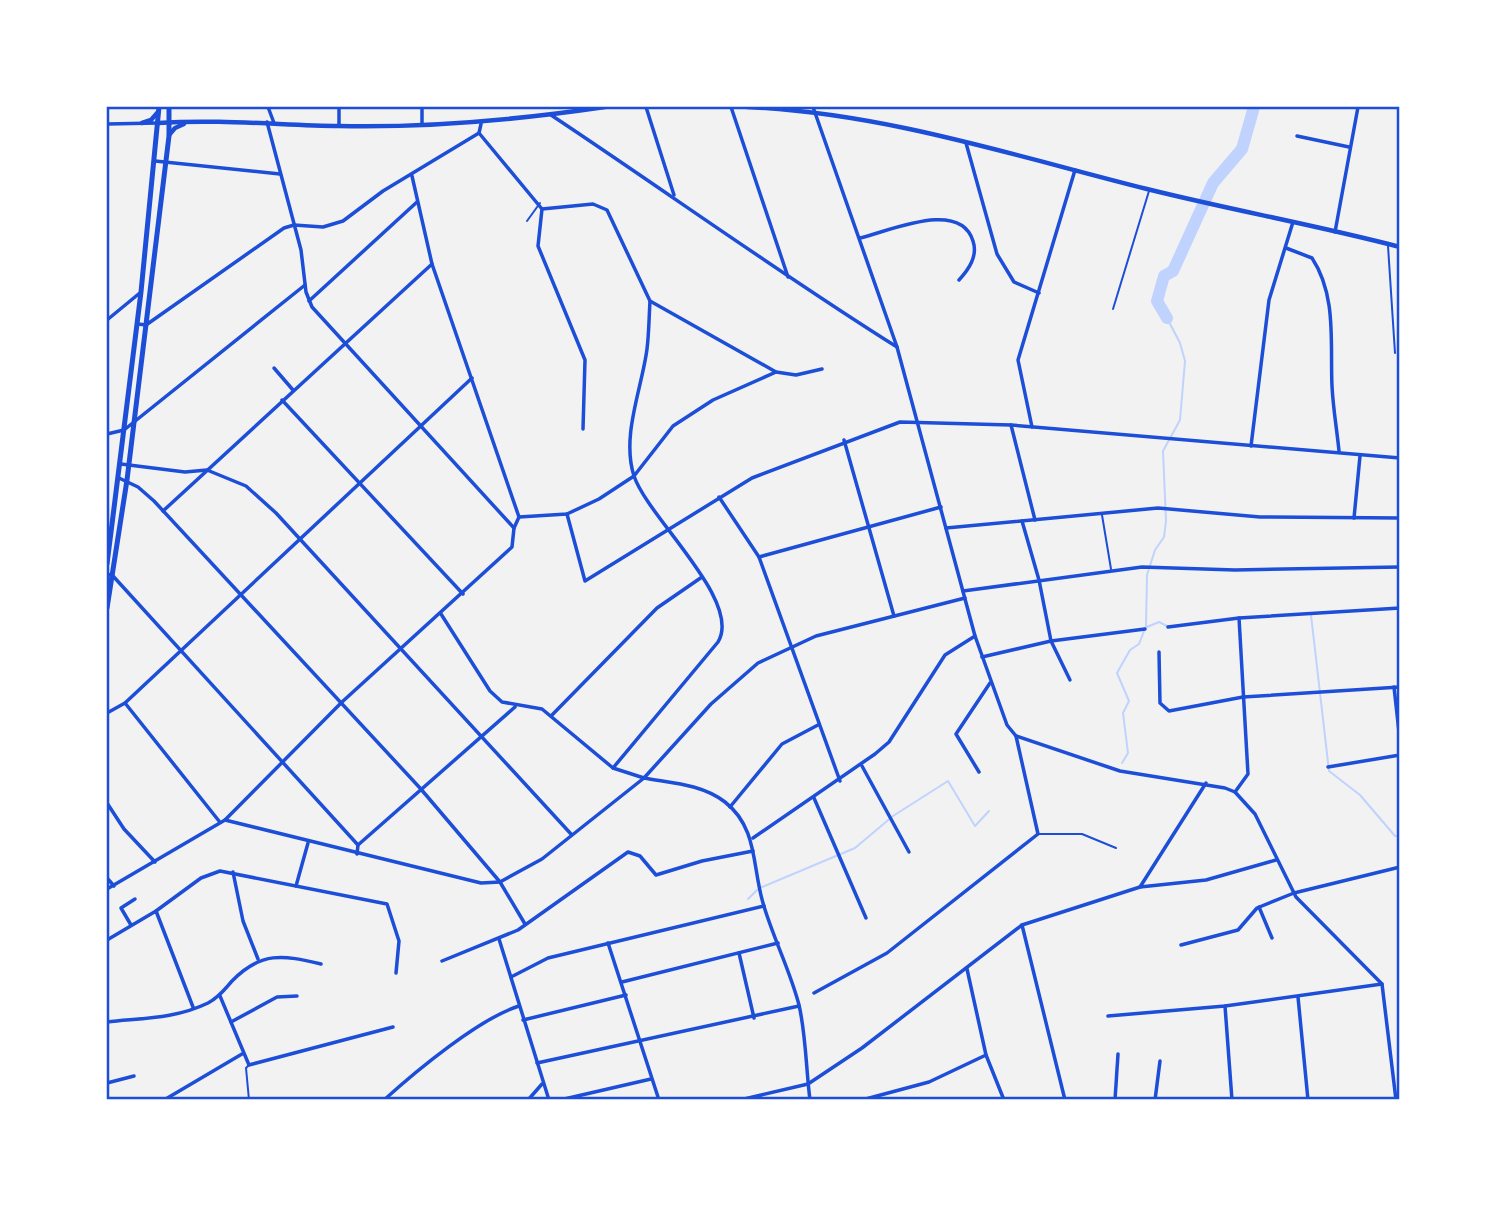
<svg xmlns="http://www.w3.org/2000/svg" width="1507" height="1207" font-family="Roboto,sans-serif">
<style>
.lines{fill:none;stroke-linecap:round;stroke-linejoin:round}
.stream{stroke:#bfd3fe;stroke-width:2}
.river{stroke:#bfd3fe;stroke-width:12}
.service{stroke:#1d4ed8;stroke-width:2}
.minor{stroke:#1d4ed8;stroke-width:3.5}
.tertiary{stroke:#1d4ed8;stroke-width:3.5}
.secondary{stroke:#1d4ed8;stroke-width:4.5}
.primary{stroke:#1d4ed8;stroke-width:5}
.neatline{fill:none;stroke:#1d4ed8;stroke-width:2.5}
</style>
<rect width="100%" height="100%" fill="#f2f2f2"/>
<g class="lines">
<g class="stream">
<polyline points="1311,615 1329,771 1360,795 1395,836 1400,836"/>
<polyline points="1147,627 1159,622 1167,626"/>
<polyline points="1122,763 1128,753 1123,713 1129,701 1117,673 1130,650 1139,644 1146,626 1147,575 1155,550 1164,537 1166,521 1163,451 1180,420 1185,361 1180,343 1167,318"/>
<polyline points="762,887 855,848 893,816 948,781 975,826 989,811"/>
<polyline points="748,899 757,890"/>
</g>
<polyline class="river" points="1167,318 1157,301 1164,276 1173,271 1213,183 1242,149 1254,107"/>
<g class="service">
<polyline points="527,221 540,203"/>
<polyline points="1388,246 1395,353"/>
<polyline points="1113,309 1149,191"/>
<polyline points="1102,515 1111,569"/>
<polyline points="1039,834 1082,834 1116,848"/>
<polyline points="249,1100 246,1068 249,1065"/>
</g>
<g class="minor">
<polyline points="268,107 274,123"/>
<polyline points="339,107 339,126"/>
<polyline points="646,107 674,195"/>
<polyline points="731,107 788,277"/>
<path d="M551,115c116,77 228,158 346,232"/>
<polyline points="267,122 301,250 306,292 312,307 514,528"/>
<polyline points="481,124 479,133 542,209 593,204 607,210 650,301 776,372 796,375 822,369"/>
<polyline points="422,125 422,107"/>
<polyline points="1297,136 1349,147"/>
<polyline points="966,143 997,254 1014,282 1039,293"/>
<polyline points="155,161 280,174"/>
<polyline points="412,176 432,264 519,517"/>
<polyline points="542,209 538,246 585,360 583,429"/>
<polyline points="1335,232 1358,107"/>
<path d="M860,238c30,-7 100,-39 113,3 5,15 -4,28 -14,39"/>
<path d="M1286,248l26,10c25,38 18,85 20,128 1,22 5,44 7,65"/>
<polyline points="309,301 417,202"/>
<polyline points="107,320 141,292"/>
<polyline points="138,324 146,325 284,228 294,225 323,227 343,221 383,191 479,133"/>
<polyline points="274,368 293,390"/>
<polyline points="282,400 463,594"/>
<polyline points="1011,425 1035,520"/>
<polyline points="1032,427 1018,360 1075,170"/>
<polyline points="107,434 124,430 305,285"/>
<polyline points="844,440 894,616"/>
<polyline points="1251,446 1269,300 1293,222"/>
<polyline points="121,464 185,472 207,470 246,486 276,513 571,834"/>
<polyline points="119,478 138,487 154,501 420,788 500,882 525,924"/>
<polyline points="719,497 759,557 840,781"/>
<polyline points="163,511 432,264"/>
<polyline points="567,514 585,581 752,478 900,422 1011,425 1400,458"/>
<polyline points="519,517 567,514 599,499 634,476 673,426 713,400 776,372"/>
<polyline points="1354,518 1360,456"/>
<polyline points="1022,521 1039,580 1051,641 1070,680"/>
<polyline points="946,528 1158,508 1260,517 1400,518"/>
<polyline points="759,557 941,507"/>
<polyline points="107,574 113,576 358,845 357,854"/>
<polyline points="963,591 1142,567 1235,570 1400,567"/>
<polyline points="441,614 490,691 502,702 542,709 613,768 644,778"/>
<polyline points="1168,627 1239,618 1400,608"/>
<polyline points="975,636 1007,725 1016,736 1120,771 1225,788 1235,792 1255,814 1296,897 1382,984 1396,1100"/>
<polyline points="1159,652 1160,703 1169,711 1243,697 1400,687"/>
<polyline points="982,657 1051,641 1145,629"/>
<polyline points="1394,687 1400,741"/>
<polyline points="125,703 219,821"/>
<polyline points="107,713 125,703 472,378"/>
<polyline points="552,715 657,608 702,577"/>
<polyline points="862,766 909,852"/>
<polyline points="1328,767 1400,755"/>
<path d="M613,768l105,-126c25,-41 -70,-124 -84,-166 -13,-40 8,-88 13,-127 2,-16 2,-32 3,-48"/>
<polyline points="979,772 956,734 990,683"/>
<polyline points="1235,792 1248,774 1239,618"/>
<polyline points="814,798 866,918"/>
<polyline points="107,803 124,829 155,862"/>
<polyline points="730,807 782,744 818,725"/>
<polyline points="225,820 342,702 512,547 514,528 519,517"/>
<polyline points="358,845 515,707"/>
<polyline points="233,872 243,921 258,959"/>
<polyline points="107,878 114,886"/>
<polyline points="296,886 308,843"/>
<polyline points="1140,887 1206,783"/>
<polyline points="1259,907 1272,938"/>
<polyline points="156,911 193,1007"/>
<polyline points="131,925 121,908 135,899"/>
<polyline points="1022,925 1065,1100"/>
<polyline points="499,939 549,1100"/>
<polyline points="107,940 156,911 201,878 220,871 387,904 399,941 396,973"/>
<polyline points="608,943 659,1100"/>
<polyline points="1181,945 1238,930 1257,908 1294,893 1400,867"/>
<polyline points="739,953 754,1018"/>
<polyline points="442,961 518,930 628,852 640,856 656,875 702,861 753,851"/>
<polyline points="967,969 986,1055 1004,1100"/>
<polyline points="511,977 548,958 764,906"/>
<polyline points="622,982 778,943"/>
<polyline points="814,993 887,953 1038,834 1016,736"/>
<polyline points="220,996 249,1065 393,1027"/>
<polyline points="1298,997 1308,1100"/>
<polyline points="1225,1006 1232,1100"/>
<polyline points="1108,1016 1225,1006 1382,984"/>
<polyline points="523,1020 626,995"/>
<path d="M107,1022c35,-4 68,-3 101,-19 11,-6 16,-13 24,-22 29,-30 51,-26 89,-17"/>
<polyline points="231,1022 277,997 297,996"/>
<polyline points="537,1063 799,1006"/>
<polyline points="107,1083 134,1076"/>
<polyline points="164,1100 242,1054"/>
<path d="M384,1100c32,-29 96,-82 135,-94"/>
<polyline points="528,1100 542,1084"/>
<polyline points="560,1100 651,1079"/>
<polyline points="740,1100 808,1084 862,1048 1022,925 1140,887 1206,880 1276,860"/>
<polyline points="862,1100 929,1082 986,1055"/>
<polyline points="1115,1100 1118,1054"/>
<polyline points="1155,1100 1160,1061"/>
</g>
<g class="tertiary">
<polyline points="107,124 157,123"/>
<path d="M644,778c27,5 58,6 81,24 33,26 27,64 38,101 10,35 27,67 36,102 7,30 7,64 11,95"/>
<polyline points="753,838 875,754 889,742 945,655 975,636 897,347 813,107"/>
<polyline points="107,889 225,820 481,883 500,882 542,859 644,778 711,704 758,663 816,636 965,598"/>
</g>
<g class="secondary">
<path d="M747,107c137,6 268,49 400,82 84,21 169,36 253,58"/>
<polyline points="142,123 151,120 158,112"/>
<path d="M158,123c60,-4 121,2 181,3 90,2 177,-6 266,-19"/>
<polyline points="169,135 175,128 184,124"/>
</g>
<g class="primary">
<polyline points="107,564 141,292 159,107"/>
<polyline points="107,608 127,480 169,136 169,107"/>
</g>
</g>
<rect width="1507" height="1207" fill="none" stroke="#ffffff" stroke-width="217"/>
<rect x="108" y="108" width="1290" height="990" class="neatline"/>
</svg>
